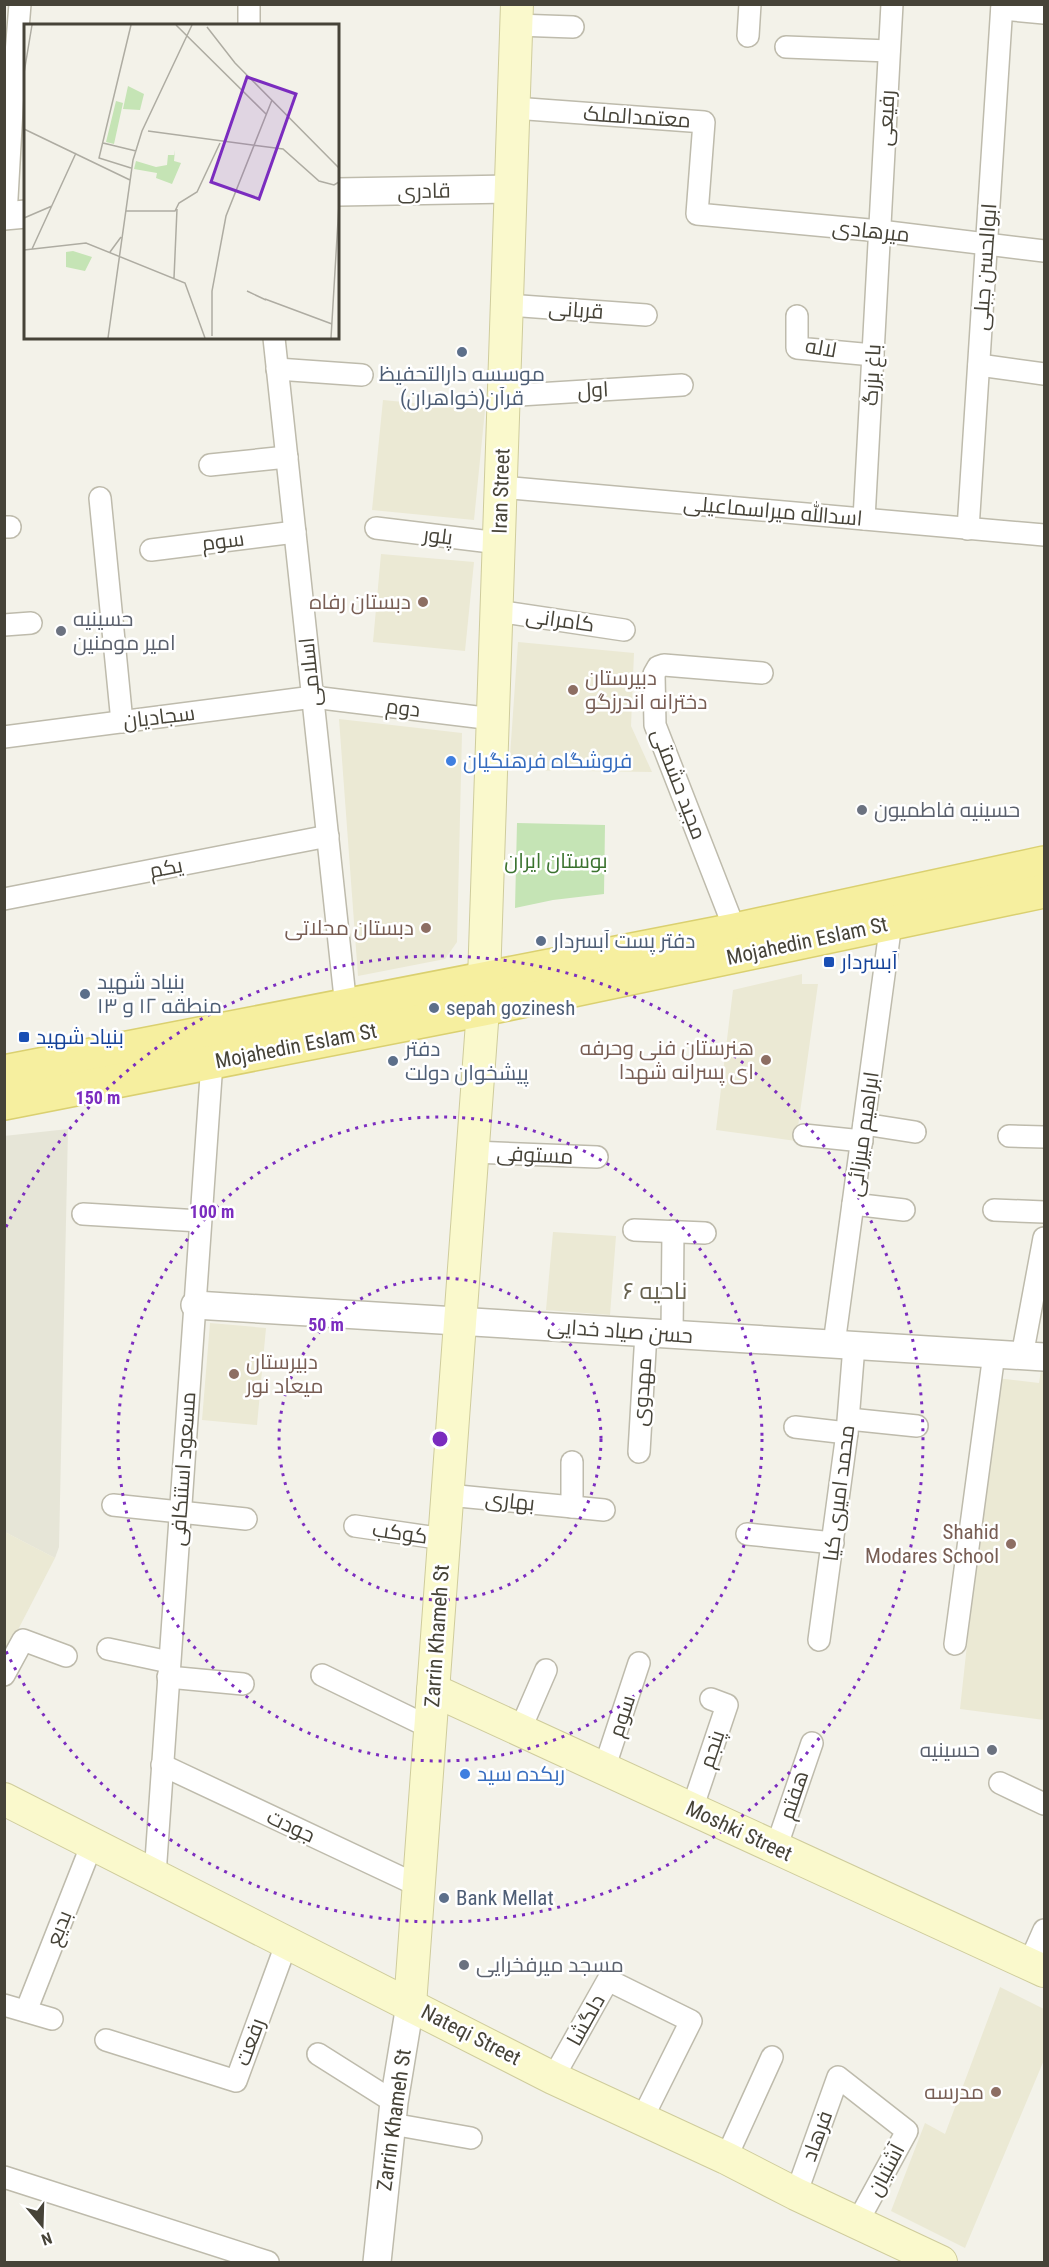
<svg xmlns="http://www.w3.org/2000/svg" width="1049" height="2267" font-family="'Roboto Condensed',Cairo,sans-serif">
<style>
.residential{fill:#e6e5d7}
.education{fill:#ebe9d4}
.green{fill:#c5e4b5}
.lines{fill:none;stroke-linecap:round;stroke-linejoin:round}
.minor-casing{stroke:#bebbac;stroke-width:24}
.tertiary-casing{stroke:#bebbac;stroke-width:30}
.secondary-casing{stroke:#cfcc9c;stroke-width:34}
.primary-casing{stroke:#dad070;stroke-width:36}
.minor{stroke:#fff;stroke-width:21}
.tertiary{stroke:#fff;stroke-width:27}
.secondary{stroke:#faf9cc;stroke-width:32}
.primary{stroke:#f6ef9f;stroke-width:33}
.ring{fill:none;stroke:#7b2cbf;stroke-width:3;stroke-dasharray:3 6}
.service-dot{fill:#5c6f8a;stroke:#fff;stroke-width:2}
.education-dot{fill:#8d6e63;stroke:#fff;stroke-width:2}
.worship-dot{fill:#6b7280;stroke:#fff;stroke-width:2}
.shop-dot{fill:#3f7fe0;stroke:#fff;stroke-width:2}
.transit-dot{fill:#1a4fb4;stroke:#fff;stroke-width:2}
.labels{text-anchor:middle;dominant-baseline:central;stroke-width:5;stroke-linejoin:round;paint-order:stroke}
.street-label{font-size:21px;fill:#464338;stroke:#fff}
.service-label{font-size:21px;fill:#4e5e75;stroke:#fff;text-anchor:start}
.education-label{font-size:21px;fill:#785e54;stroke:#fff;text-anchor:end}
.worship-label{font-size:21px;fill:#5b616d;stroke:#fff;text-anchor:start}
.shop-label{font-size:21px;fill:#366cbe;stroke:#fff;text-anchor:start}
.park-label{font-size:21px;fill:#3b732f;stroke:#fff}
.transit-label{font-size:21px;fill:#164399;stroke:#fff;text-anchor:start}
.quarter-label{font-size:24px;fill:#686350;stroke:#fff}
.inset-road{fill:none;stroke:#aeaca2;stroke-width:1.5}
.view{fill:#7b2cbf;fill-opacity:0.15;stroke:#7b2cbf;stroke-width:3}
.inset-edge{fill:none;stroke:#464338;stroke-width:3}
.centre{fill:#7b2cbf;stroke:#fff;stroke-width:3}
.ring-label{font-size:18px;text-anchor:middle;font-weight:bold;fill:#7b2cbf;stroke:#fff;stroke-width:5;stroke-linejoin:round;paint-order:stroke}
</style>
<rect width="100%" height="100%" fill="#f3f2e9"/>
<polygon class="residential" points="68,1129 59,1547 55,1558 5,1532 4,1136"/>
<g class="education">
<polygon points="383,400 485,410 474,520 372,510"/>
<polygon points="381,554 474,562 465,651 373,642"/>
<polygon points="518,642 634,653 631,726 652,772 509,770"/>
<polygon points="339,719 462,733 457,942 445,959 358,976"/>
<polygon points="802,974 802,984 818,984 796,1141 716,1130 733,990"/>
<polygon points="553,1232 616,1236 610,1315 546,1310"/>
<polygon points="210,1323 266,1328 257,1425 202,1420"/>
<polygon points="1041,1370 1044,1370 1044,1720 960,1709 996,1378 1039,1383"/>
<polygon points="5,1532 55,1558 5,1655"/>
<polygon points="1000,1987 1044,2009 1044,2060 965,2248 891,2211 925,2123 945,2134"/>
</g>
<polygon class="green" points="517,823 605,825 604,894 553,900 515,908"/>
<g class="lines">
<g class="minor-casing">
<g id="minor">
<polyline points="249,4 249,26"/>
<polyline points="1002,9 1044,13"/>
<polyline points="516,25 573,27"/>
<polyline points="748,36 750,4"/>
<polyline points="786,47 889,51"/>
<polyline points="514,108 704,122 697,214 880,231 1044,251"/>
<polyline points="6,216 13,91 20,4"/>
<polyline points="507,305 646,315"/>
<polyline points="797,316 797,348 873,355"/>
<polyline points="274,338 346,1007"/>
<polyline points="979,365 1044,374"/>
<polyline points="277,369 362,375"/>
<polyline points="504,396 682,385"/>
<polyline points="210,465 287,457"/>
<polyline points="501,487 1044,535"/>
<polyline points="100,498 122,722"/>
<polyline points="864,519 892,4"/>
<polyline points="4,527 10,527"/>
<polyline points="376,528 499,543"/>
<polyline points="968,529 1002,4"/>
<polyline points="151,550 295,532"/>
<polyline points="497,611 624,630"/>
<polyline points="4,625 31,623"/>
<polyline points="4,737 313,697 493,719"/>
<polyline points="4,899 328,836"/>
<polyline points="735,930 655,725 654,674 658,667 664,665 762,673"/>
<polyline points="864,1124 915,1132"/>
<polyline points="804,1135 862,1141"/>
<polyline points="1009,1136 1044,1137"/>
<polyline points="473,1152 597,1157"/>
<polyline points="853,1204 904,1210"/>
<polyline points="994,1210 1044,1212"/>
<polyline points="83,1214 200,1221"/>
<polyline points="634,1230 705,1233"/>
<polyline points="672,1335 673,1231"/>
<polyline points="834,1344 891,923"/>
<polyline points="1022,1356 1044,1238"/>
<polyline points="849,1419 917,1426"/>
<polyline points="795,1427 847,1433"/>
<polyline points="639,1452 646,1333"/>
<polyline points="448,1495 604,1510"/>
<polyline points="113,1505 246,1519"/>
<polyline points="572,1507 572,1462"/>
<polyline points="355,1526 444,1539"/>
<polyline points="747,1534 833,1543"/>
<polyline points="819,1640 847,1433 854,1346"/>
<polyline points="955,1644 994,1354"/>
<polyline points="108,1649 169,1662"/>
<polyline points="4,1675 23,1640 66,1656"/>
<polyline points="322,1675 431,1728"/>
<polyline points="168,1677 243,1684"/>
<polyline points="520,1730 546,1670"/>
<polyline points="162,1765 419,1886"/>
<polyline points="604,1769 639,1663"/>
<polyline points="1000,1783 1044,1804"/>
<polyline points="692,1809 727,1705 711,1699"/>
<polyline points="776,1848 812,1743"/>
<polyline points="155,1875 212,1062"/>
<polyline points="1029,1964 1044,1930"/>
<polyline points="4,2005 52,2019"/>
<polyline points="26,2011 92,1844"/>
<polyline points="106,2040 236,2081 287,1942"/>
<polyline points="318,2054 394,2102"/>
<polyline points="553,2078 608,1980 691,2021 642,2119"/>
<polyline points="392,2124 471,2138"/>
<polyline points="726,2158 772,2057"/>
<polyline points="4,2177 268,2262"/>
<polyline points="796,2194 838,2077 907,2131 857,2223"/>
</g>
</g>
<g class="tertiary-casing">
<g id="tertiary">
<polyline points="338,192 511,189"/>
<polyline points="4,216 26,214"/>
<polyline points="195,1305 1044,1357"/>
<polyline points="377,2262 394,2102 410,2005"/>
</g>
</g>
<g class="secondary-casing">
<g id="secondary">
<polyline points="433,1690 1044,1971"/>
<polyline points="4,1799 553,2078 726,2158 796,2194 941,2262"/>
<polyline points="410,2005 483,1009 517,4"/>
</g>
</g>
<g class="primary-casing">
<g id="primary">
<polyline points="4,1072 735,930 1044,863"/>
<polyline points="4,1103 483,1009 1044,891"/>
</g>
</g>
<use href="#minor" class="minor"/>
<use href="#tertiary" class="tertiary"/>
<use href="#secondary" class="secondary"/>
<use href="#primary" class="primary"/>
</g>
<g class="ring">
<circle cx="440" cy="1439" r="161"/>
<circle cx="440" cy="1439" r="322"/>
<path d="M6 1227A483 483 0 1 1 6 1651"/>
</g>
<g class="service-dot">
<circle cx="462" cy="352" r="6"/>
<circle cx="541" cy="941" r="6"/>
<circle cx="85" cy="994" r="6"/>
<circle cx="434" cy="1008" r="6"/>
<circle cx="393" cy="1061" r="6"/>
<circle cx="444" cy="1898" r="6"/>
</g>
<g class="education-dot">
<circle cx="423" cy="602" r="6"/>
<circle cx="573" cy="690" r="6"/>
<circle cx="426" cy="928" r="6"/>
<circle cx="766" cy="1060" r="6"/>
<circle cx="234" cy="1374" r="6"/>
<circle cx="1011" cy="1544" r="6"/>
<circle cx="996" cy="2092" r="6"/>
</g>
<g class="worship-dot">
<circle cx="61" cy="631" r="6"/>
<circle cx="862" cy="810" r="6"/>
<circle cx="992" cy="1750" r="6"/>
<circle cx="464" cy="1965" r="6"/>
</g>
<g class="shop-dot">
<circle cx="451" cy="761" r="6"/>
<circle cx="465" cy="1774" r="6"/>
</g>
<g class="transit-dot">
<rect x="823" y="956" width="12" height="12" rx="3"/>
<rect x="18" y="1031" width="12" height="12" rx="3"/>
</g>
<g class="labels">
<g class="street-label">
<text transform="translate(637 117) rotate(4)">معتمدالملک</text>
<text transform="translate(886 118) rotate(-87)">رفیعی</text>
<text transform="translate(424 191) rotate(-1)">قادرى</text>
<text transform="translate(871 231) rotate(6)">میرهادی</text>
<text transform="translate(985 267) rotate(-86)">ابوالحسن جبلی</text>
<text transform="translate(576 310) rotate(4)">قربانی</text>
<text transform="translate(821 348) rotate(10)">لاله</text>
<text transform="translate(872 375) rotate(-87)">باغ بزرگ</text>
<text transform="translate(593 390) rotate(-3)">اول</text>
<text transform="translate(501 491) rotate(-88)">Iran Street</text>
<text transform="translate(773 511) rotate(5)">اسدالله میراسماعیلی</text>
<text transform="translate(438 536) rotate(7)">پلور</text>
<text transform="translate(223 541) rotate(-7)">سوم</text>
<text transform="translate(560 620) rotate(8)">کامرانی</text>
<text transform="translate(310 672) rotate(-96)">اسلامی</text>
<text transform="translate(403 708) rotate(7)">دوم</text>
<text transform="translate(159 717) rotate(-7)">سجادیان</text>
<text transform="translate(679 784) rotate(69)">مجید حشمتی</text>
<text transform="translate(166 868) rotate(-11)">یکم</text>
<text transform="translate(807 941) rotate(-12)">Mojahedin Eslam St</text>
<text transform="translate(296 1046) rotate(-11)">Mojahedin Eslam St</text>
<text transform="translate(863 1134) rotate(-82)">ابراهیم میرزائی</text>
<text transform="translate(535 1155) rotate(3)">مستوفی</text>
<text transform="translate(620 1331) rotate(4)">حسن صیاد خدایی</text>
<text transform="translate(642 1392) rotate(-86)">مهدوی</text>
<text transform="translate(183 1469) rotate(-86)">مسعود استنکافی</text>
<text transform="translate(839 1493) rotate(-83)">محمد امیری کیا</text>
<text transform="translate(510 1501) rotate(6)">بهاری</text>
<text transform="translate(400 1533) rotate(8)">کوکب</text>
<text transform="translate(437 1636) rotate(-86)">Zarrin Khameh St</text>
<text transform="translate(622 1716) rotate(-72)">سوم</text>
<text transform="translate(712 1749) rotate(-71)">پنجم</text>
<text transform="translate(794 1795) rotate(-71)">هفتم</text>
<text transform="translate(291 1826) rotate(25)">جودت</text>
<text transform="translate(739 1831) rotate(25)">Moshki Street</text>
<text transform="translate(59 1928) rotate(-68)">بدیع</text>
<text transform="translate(586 2020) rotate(-61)">دلگشا</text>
<text transform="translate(471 2035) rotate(27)">Nateqi Street</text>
<text transform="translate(250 2042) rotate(-70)">رفعت</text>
<text transform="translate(394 2120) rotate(-82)">Zarrin Khameh St</text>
<text transform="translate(817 2136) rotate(-70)">فرهاد</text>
<text transform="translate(886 2170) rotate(-62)">آشتیان</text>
</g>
<g class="service-label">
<text x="462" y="374" text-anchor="middle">موسسه دارالتحفیظ<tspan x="462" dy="24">قرآن(خواهران)</tspan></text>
<text x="553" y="941">دفتر پست آبسردار</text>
<text x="97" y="982">بنیاد شهید<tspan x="97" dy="24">منطقه ۱۲ و ۱۳</tspan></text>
<text x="446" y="1008">sepah gozinesh</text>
<text x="405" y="1049">دفتر<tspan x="405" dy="24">پیشخوان دولت</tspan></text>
<text x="456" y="1898">Bank Mellat</text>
</g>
<g class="education-label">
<text x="411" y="602">دبستان رفاه</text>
<text x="585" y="678" text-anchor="start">دبیرستان<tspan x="585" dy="24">دخترانه اندرزگو</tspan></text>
<text x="414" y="928">دبستان محلاتی</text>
<text x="754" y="1048">هنرستان فنی وحرفه<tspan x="754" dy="24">ای پسرانه شهدا</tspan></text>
<text x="246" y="1362" text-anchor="start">دبیرستان<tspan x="246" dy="24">میعاد نور</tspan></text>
<text x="999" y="1532">Shahid<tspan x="999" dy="24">Modares School</tspan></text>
<text x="984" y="2092">مدرسه</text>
</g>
<g class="worship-label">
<text x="73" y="619">حسینیه<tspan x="73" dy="24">امیر مومنین</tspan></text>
<text x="874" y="810">حسینیه فاطمیون</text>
<text x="980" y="1750" text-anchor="end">حسینیه</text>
<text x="476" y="1965">مسجد میرفخرایی</text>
</g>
<g class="shop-label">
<text x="463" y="761">فروشگاه فرهنگیان</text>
<text x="477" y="1774">ربکده سید</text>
</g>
<g class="park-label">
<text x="556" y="861">بوستان ایران</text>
</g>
<g class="transit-label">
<text x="841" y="962">آبسردار</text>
<text x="36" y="1037">بنیاد شهید</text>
</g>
<g class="quarter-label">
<text x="655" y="1291">ناحیه ۶</text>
</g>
</g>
<g transform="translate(24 24)">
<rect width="315" height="315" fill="#f3f2e9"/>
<path d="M104,62l16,8 -4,16 -17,-1zM92,77l7,2 -9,41 -8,-2zM151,126l-1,11 7,2 -9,21 -16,-6 1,-5 -23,-4 2,-8 20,6 11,-2 1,-10h7zM49,227l19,6 -7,14 -19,-4v-15z" fill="#c5e4b5"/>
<path class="inset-road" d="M107,1l-32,133 32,10M152,1l90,89M183,3l28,36 104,105M0,49l8,-48M0,105l106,51M124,107l135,18 36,32 15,4 5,-3M79,119l33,8M102,187h49l4,-8 18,-11 23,-49M0,194l28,-12M8,225l44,-96M0,226l62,-7 99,40 20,55M86,228l11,-15M150,254l3,-69M223,267l19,9M241,275l67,25M188,312v-45l14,-75 46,-116M84,314l25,-178 9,-29 50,-106M307,314l8,-134"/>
<path class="view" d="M223,53l49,17 -37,105 -48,-17z"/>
<rect width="315" height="315" class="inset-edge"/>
</g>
<circle cx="440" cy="1439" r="9" class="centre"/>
<g class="ring-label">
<text x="98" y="1104">150 m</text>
<text x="212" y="1218">100 m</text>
<text x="326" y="1331">50 m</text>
</g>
<rect width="1049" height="2267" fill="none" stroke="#464338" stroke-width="12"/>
<g transform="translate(42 2225) rotate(161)" stroke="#ffffff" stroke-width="4.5" paint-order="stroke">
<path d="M0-4.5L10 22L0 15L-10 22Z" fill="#464338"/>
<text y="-9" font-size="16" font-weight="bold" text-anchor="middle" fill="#464338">N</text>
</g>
</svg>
